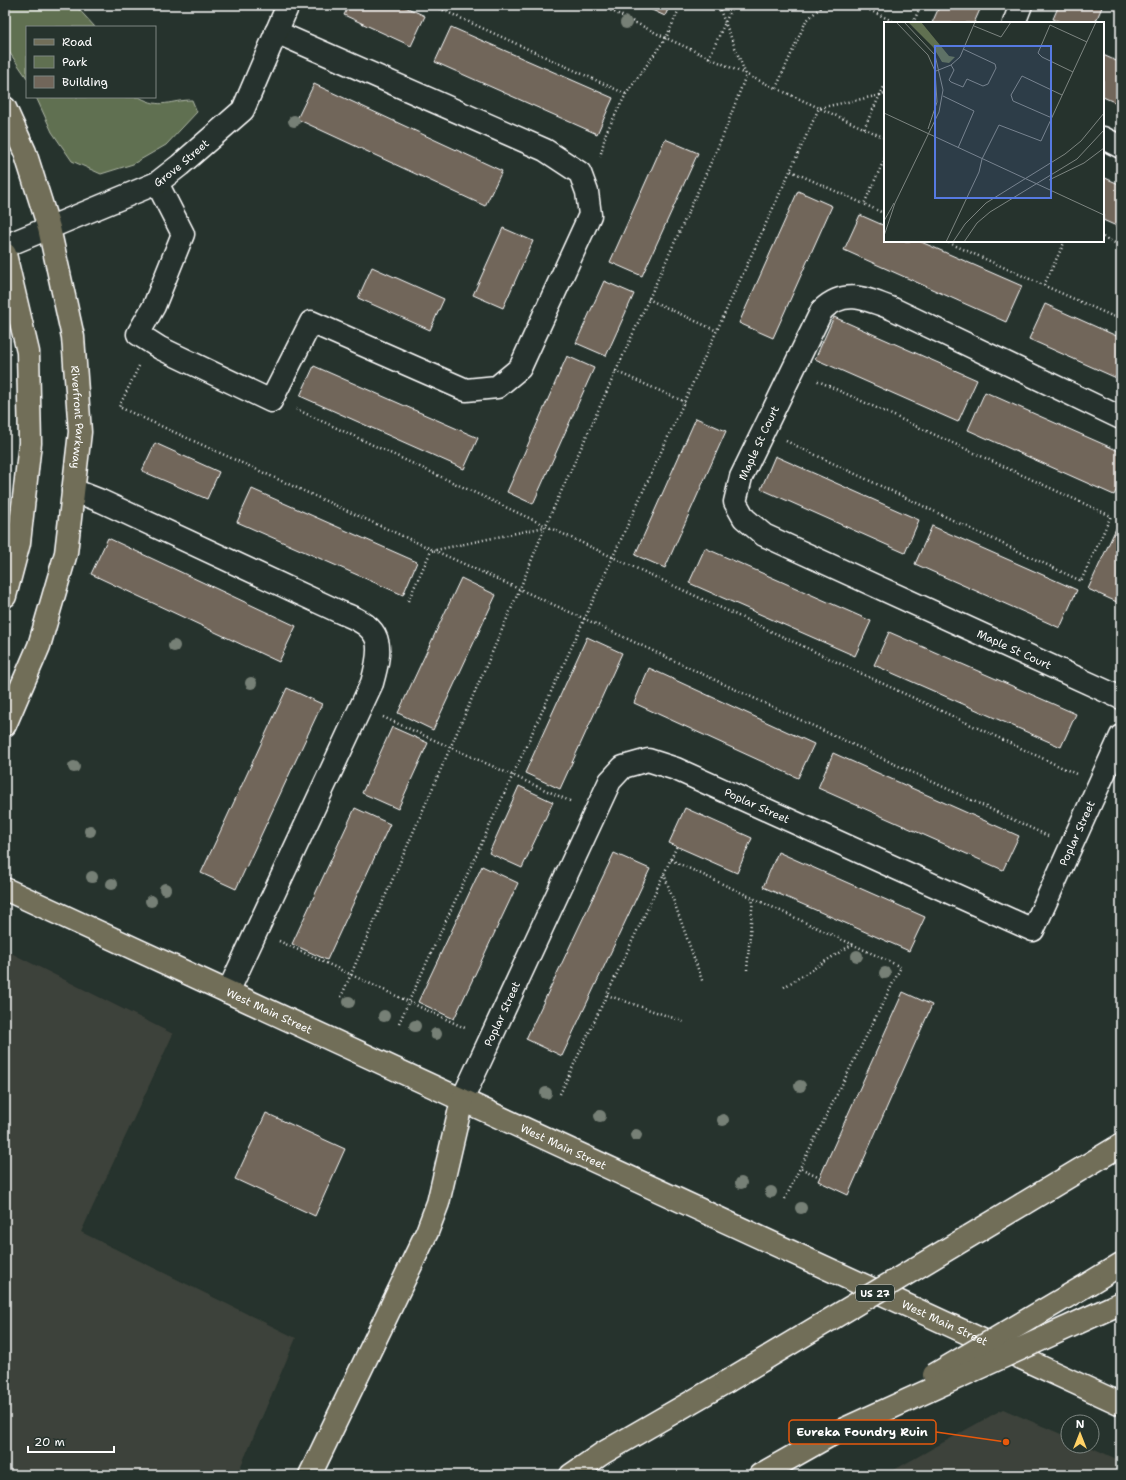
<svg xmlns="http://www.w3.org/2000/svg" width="1126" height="1480" font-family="'Shantell Sans',sans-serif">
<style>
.built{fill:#3c423a}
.green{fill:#607051;stroke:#b0b8a8}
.building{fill:#71665a;stroke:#fff}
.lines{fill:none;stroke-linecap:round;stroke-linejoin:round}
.minor-casing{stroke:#fff;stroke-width:25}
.major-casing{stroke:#fff;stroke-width:25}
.highway-casing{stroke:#fff;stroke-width:25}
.path{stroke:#fff;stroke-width:2.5;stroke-dasharray:1 3;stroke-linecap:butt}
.minor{stroke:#26332d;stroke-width:22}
.major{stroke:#716e59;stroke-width:22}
.highway{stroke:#716e59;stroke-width:22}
.highway-bridge-casing{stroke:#fff;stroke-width:25;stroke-linecap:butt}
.highway-bridge{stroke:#716e59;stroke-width:22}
.tree{fill:#768076}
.labels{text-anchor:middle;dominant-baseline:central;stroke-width:3;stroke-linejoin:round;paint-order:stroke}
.shield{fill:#26332d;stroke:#bec2c0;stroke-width:1}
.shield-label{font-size:10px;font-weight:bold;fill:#fff}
.street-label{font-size:11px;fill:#fff;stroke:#26332d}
.inset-road{fill:none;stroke:#7d8581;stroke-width:1}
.view{fill:#567ae2;fill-opacity:0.15;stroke:#567ae2;stroke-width:2}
.inset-edge{fill:none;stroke:#fff;stroke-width:2}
.leader{fill:none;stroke:#e8590c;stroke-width:1.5}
.callout-dot{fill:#e8590c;stroke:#26332d;stroke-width:1.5}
.callout{fill:#26332d;stroke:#e8590c;stroke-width:1.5}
.callout-label{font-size:12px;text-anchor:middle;font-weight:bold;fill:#fff}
</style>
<rect width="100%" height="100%" fill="#26332d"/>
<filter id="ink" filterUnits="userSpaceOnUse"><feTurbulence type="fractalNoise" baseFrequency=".025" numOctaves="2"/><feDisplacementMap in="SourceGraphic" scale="8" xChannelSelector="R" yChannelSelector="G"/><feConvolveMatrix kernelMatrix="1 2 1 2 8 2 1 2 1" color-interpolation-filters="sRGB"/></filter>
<g filter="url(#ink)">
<g class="built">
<polygon points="5,950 173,1034 81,1232 296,1338 237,1475 5,1475"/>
<polygon points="1003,1409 1068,1437 1068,1446 1088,1446 1121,1461 1121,1475 885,1475"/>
</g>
<g class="green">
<polygon points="5,5 75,5 95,27 27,27 27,78 5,46"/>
<path d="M36,97h103c23,13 30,3 53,3l5,12 -31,33 -33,19 -32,10 -29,-13 -20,-29z"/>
</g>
<g class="building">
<polygon points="349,5 401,5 425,16 411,46 344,15"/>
<polygon points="641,5 670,5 665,16"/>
<polygon points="940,5 982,5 974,23 932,23"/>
<polygon points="1059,5 1103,5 1095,23 1063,23 1053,19"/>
<polygon points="451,27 613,98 597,134 435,62"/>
<polygon points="1103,55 1121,63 1121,105 1103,97"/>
<polygon points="314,84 502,171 485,206 297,119"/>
<polygon points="665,139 698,153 642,276 610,262"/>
<polygon points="1103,177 1121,185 1121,228 1103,220"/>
<polygon points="798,191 832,206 773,338 739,323"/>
<polygon points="860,215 885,226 885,241 919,241 1022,286 1006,322 844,250"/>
<polygon points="503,228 533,241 503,308 473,295"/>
<polygon points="372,267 444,299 430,330 358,298"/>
<polygon points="604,281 634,294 606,356 576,343"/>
<polygon points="1045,304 1121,338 1121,380 1029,339"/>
<polygon points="834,317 977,380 958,422 815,359"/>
<polygon points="567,356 594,368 533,504 507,492"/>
<polygon points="314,366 478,438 464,469 300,396"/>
<polygon points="985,392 1121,452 1121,480 1114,495 968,430"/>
<polygon points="696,418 726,431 665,568 635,555"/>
<polygon points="155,443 219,472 207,499 142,471"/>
<polygon points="775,456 919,520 905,553 761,489"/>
<polygon points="252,489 417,562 403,595 237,522"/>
<polygon points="1119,522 1121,523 1121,598 1119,603 1088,589"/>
<polygon points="932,526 1077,590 1060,628 915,564"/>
<polygon points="108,538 296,626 279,662 91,574"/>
<polygon points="705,548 871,621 855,656 689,583"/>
<polygon points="461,578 496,595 433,730 398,713"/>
<polygon points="889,632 1076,714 1061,747 874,665"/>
<polygon points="587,637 622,653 560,789 525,773"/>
<polygon points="649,668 814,744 798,778 634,703"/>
<polygon points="287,688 322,704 236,889 201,873"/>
<polygon points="392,727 428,743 398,809 362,793"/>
<polygon points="833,753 1019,836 1003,870 818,788"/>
<polygon points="519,786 553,802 522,868 489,853"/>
<polygon points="355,808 390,824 327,960 292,944"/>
<polygon points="685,808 752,838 737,873 669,843"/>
<polygon points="778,852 925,917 909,951 763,887"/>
<polygon points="614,853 650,869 562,1056 526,1039"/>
<polygon points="482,866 518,883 454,1019 418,1002"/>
<polygon points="903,992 932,1005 848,1195 818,1181"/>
<polygon points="266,1113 345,1149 315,1216 235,1179"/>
</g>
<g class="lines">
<g class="minor-casing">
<g id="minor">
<polyline points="1014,23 1021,5"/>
<polyline points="1103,138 1121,147"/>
<polyline points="157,183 183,234 154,306 138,334 160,348 271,401 311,322 466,390 497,387 520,368 590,215 587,192 580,173 545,150 276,32"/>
<path id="s1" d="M5,246l152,-63 23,-18 63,-55 45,-105"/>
<path id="s2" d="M1121,418l-228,-109c-26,-10 -48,-21 -71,1l-81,167 -6,25 9,16 20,17 357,163"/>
<path d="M73,490l28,11 241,112c41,15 41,31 30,70l-144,309"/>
<path id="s3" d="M462,1100l148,-319 13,-14 25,-7 28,9 357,161 88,-194"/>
</g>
</g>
<g class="major-casing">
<g id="major">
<path id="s4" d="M5,108l20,44 24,76 24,109 7,95 -14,121 -27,93 -34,79"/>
<polyline points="5,254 28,352 30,443 19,543 5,596"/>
<path id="s5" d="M5,889l1116,515"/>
</g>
</g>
<g class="highway-casing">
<g id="highway">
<polyline points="1023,1204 1121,1145"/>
<polyline points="1090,1283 1121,1264"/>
<polyline points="310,1475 427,1232 438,1203 462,1100"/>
<polyline points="571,1475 603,1453 726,1382"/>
<polyline points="760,1475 829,1436"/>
</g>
</g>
<g class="path">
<polyline points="432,5 626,94"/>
<polyline points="600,5 666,38 885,138"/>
<polyline points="859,5 896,23"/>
<polyline points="913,23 921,5"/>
<polyline points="709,58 733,5"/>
<polyline points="776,88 806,21 823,5"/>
<polyline points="864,128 885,85"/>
<polyline points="600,157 606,133 626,94 666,38 681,5"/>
<polyline points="885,158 864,204 885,214"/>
<polyline points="791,171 864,204"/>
<polyline points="1103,237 1121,246"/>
<polyline points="945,241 1121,320"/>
<polyline points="1044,285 1065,241"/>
<polyline points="648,299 717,331"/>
<polyline points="139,366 119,407 585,619 1048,836"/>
<polyline points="615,371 685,402"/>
<polyline points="296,409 1076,774"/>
<polyline points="786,441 1081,581 1111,516 816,380"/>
<polyline points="408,601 431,551 545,527"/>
<polyline points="383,717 572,802"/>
<polyline points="671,860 901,967 800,1168 820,1177"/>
<polyline points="664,874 703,983"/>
<polyline points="279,941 467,1029"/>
<polyline points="747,970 753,898"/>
<polyline points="784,987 853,944"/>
<polyline points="607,995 685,1022"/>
<polyline points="341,997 519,591 545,527 723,136 746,75 718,5"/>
<polyline points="399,1023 819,108 885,94"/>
<polyline points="560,1094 677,846"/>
<polyline points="785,1199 800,1168"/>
</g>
<use href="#minor" class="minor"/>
<use href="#major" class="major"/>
<use href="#highway" class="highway"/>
<g class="highway-bridge-casing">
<g id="highway-bridge">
<polyline points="934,1375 1090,1283"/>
<polyline points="726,1382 1023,1204"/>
<polyline points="829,1436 1121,1303"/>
</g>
</g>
<use href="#highway-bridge" class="highway-bridge"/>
</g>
<g class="tree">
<circle cx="626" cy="23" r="6"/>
<circle cx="294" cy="121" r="6"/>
<circle cx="174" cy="646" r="6"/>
<circle cx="251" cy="683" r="6"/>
<circle cx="74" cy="767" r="6"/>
<circle cx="90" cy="831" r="6"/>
<circle cx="92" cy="877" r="6"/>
<circle cx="112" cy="884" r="6"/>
<circle cx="165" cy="889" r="6"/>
<circle cx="151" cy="901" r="6"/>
<circle cx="857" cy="956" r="6"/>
<circle cx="885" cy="973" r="6"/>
<circle cx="349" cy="1002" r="6"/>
<circle cx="384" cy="1016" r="6"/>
<circle cx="415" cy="1026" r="6"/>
<circle cx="436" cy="1034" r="6"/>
<circle cx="800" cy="1086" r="6"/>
<circle cx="546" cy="1093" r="6"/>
<circle cx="600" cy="1116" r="6"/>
<circle cx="723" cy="1120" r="6"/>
<circle cx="636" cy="1135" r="6"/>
<circle cx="741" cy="1183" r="6"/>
<circle cx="771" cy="1192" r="6"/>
<circle cx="801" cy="1208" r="6"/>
</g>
</g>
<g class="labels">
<rect class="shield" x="856" y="1285" width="38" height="16" rx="3"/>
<g class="shield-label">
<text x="875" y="1293">US 27</text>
</g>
<g class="street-label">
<text stroke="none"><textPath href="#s1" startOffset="196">Grove Street</textPath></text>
<text stroke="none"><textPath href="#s4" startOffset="320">Riverfront Parkway</textPath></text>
<text transform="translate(759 443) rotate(-65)">Maple St Court</text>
<text stroke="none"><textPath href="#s2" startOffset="860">Maple St Court</textPath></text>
<text stroke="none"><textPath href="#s3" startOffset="515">Poplar Street</textPath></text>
<text stroke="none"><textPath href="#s3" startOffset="924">Poplar Street</textPath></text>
<text stroke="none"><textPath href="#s5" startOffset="291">West Main Street</textPath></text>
<text stroke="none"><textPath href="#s3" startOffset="95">Poplar Street</textPath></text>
<text stroke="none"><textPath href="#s5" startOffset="615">West Main Street</textPath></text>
<text stroke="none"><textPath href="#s5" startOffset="1035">West Main Street</textPath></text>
</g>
</g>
<g transform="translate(884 22)">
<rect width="220" height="220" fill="#26332d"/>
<path d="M24,0h13l28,34 6,1 -6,6 -7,-1 -9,-15z" fill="#607051"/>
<path class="inset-road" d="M12,0l32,33 7,16 2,31 -9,27M90,4l27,11 10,-15M67,43l3,5 -5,10 2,2 12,5 4,-8 16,7 5,-2 8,-16 -1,-4 -32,-15M52,49l15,-6 9,-8 15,-35M189,50l-31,-15 -4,-4 12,-28 37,17M59,74l31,15 -16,37M0,91l43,20M168,96l-39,-17 -2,-6 11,-19 40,19M43,111l177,82M98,137l17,-34 42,16 55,-119M165,158l35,-17 20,-15M0,199l10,-18M0,214l11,-33 44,-91 4,-22 -8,-35 -31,-33M62,220l33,-70 3,-13M69,220l12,-18 21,-21 79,-49 16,-13 23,-28M80,220l13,-19 13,-11 87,-53 27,-29"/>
<path class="view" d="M51,24h116v152h-116z"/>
<rect width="220" height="220" class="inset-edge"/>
</g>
<path class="leader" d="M1006 1442L936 1432"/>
<circle class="callout-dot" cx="1006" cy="1442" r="4"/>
<rect class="callout" x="789" y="1420" width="147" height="24" rx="4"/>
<g class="callout-label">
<text x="862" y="1436">Eureka Foundry Ruin</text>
</g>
<rect width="1126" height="1480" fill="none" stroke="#26332d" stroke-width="20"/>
<rect x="10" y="10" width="1106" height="1460" fill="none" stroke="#fff" stroke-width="1.5" filter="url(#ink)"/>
<rect x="26" y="26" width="130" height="72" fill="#26332d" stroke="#7d8581"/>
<rect x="34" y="39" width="20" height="6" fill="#716e59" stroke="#7d8581"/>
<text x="62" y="46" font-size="12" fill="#ffffff">Road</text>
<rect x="34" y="56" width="20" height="12" fill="#607051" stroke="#7d8581"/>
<text x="62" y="66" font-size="12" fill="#ffffff">Park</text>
<rect x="34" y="76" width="20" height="12" fill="#71665a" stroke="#7d8581"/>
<text x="62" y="86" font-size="12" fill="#ffffff">Building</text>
<g transform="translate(1080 1434)"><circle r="19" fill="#26332d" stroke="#7d8581"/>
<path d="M0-3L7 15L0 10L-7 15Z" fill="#ffd166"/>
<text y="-6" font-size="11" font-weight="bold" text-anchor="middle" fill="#ffffff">N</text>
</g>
<path d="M28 1446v6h86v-6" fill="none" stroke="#ffffff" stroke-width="2"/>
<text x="34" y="1446" font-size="12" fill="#ffffff" stroke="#26332d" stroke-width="3" paint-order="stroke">20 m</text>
</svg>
